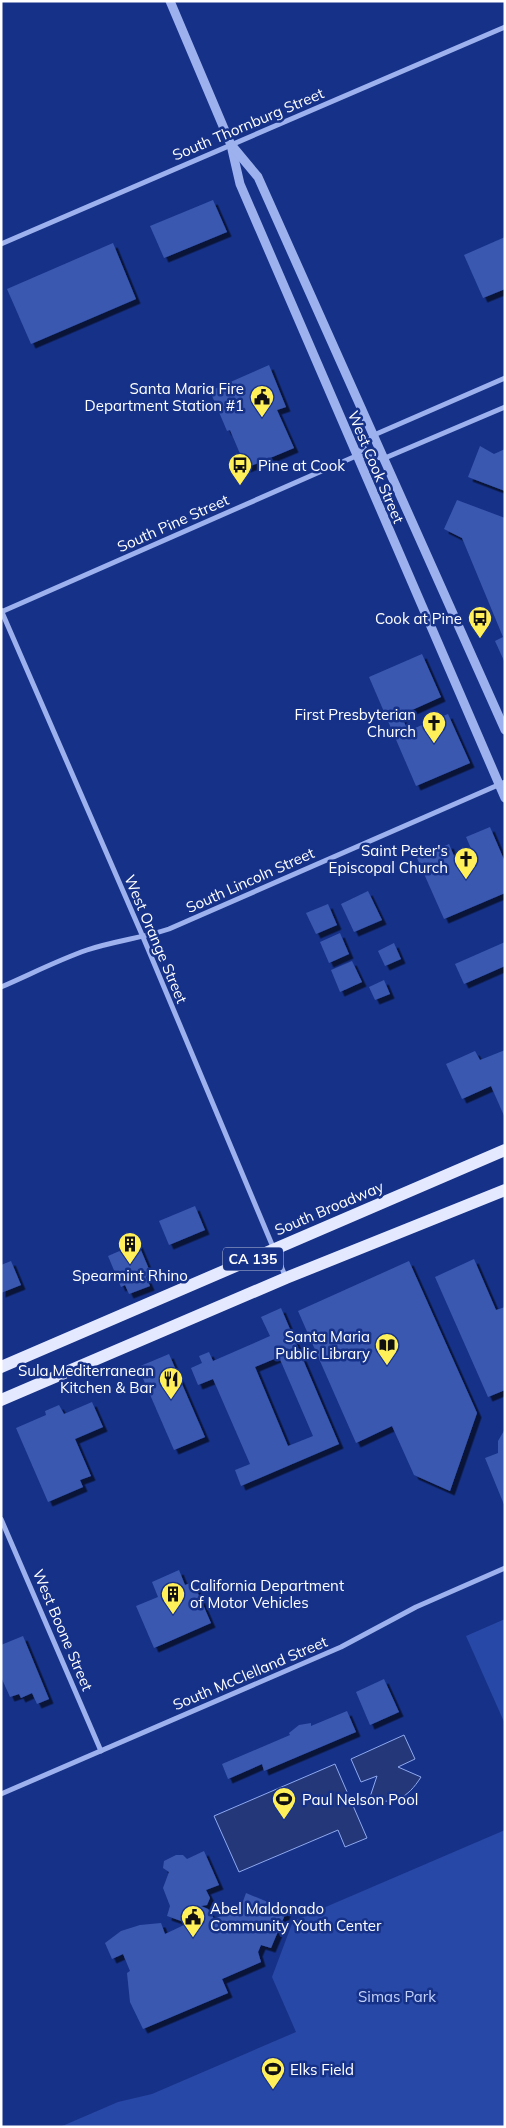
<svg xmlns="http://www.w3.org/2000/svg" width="506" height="2128" font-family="Mulish,sans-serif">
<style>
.green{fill:#2848a7}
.water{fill:#243879;stroke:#8ea9f1}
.building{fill:#3a58b0;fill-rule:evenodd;filter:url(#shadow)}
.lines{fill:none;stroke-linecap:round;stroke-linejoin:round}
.minor{stroke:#9cb1ee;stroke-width:5}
.tertiary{stroke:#9cb1ee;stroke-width:9}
.primary{stroke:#e4e9ff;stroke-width:12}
.labels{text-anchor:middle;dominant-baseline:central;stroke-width:5;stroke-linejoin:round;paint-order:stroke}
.shield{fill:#163188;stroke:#b9c1db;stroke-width:1}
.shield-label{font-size:14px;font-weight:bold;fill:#fff}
.street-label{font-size:15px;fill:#fff;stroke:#163188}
.poi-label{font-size:15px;fill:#fff;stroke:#163188;text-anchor:end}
.park-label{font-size:15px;fill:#c2d1fb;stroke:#163188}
</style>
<defs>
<filter id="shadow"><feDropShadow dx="4.5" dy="4.5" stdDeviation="0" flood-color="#0009"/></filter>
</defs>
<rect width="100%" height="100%" fill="#163188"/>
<g class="green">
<polygon points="505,1619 505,1724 466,1636"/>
<polygon points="505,1830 505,2127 60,2127 118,2102 152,2094 296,2032 272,1977 293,1921"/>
</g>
<g class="water">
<path d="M404,1735l11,24 -17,8 23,10c-14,22 -26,27 -52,23l8,-24 -16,6 -10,-23z"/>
<polygon points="335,1764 367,1838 345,1847 338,1830 239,1872 214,1816"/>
</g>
<g class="building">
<polygon points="213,200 227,232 164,258 150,226"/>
<polygon points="505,237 505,289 483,298 464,255"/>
<polygon points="113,243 136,299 31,344 7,289"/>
<polygon points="269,365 286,407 277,410 294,448 246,468 230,430 227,431 210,391"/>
<polygon points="480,446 494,454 505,449 505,491 468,477"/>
<polygon points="457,500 505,518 505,663 495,641 503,637 462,538 444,529"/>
<polygon points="422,654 441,697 401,715 408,731 448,714 470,763 416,786 369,677"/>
<polygon points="490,827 505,862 505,893 444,919 417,858 449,844 459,868 476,860 466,837"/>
<polygon points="368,891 382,920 354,932 341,904"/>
<polygon points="328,904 337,925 316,934 306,913"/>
<polygon points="340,933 349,954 329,963 320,942"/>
<polygon points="505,942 505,966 464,984 455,964"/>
<polygon points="394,943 401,959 385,966 378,951"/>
<polygon points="352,961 362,982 340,992 331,970"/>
<polygon points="384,980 390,994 375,1000 369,987"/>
<polygon points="505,1050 505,1118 491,1086 462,1099 446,1064 475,1051 480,1060"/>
<polygon points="195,1206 205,1230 169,1245 159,1221"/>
<polygon points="138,1243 151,1274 146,1277 150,1286 129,1294 125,1285 121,1287 108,1256"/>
<polygon points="474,1259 496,1310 505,1307 505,1390 488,1397 435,1277"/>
<polygon points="11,1261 21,1285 1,1293 1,1265"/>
<polygon points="409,1261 477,1413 450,1491 414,1475 392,1426 356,1443 298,1311"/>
<path d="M281,1308l58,136 -98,42 -6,-16 15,-6 -37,-85 -15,6 -7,-17 11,-5 -3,-7 10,-4 4,9 57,-25 -9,-19zM279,1357l34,79 -25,10 -33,-79z"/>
<polygon points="169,1354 205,1437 174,1450 138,1367"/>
<polygon points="92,1402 103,1427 75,1439 91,1476 80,1480 83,1487 48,1502 16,1428 46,1415 45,1411 59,1405 64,1414"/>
<polygon points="505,1429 505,1507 485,1458 498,1453 498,1441"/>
<polygon points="179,1570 185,1585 193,1582 211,1623 154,1648 136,1606 158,1597 152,1582"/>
<polygon points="23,1636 49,1699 37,1704 32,1693 21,1698 19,1694 10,1697 1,1677 1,1645"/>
<polygon points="384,1679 399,1712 370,1725 356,1692"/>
<polygon points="347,1711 356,1732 264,1771 262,1764 228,1779 222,1764 290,1735 289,1733 299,1725 311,1723 311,1726"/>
<polygon points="204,1851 219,1885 206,1890 210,1898 207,1905 201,1906 208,1909 214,1919 241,1907 246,1893 287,1910 271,1948 261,1945 258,1952 261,1962 222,1979 228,1993 143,2029 130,2002 127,1973 130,1971 123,1954 112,1959 105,1943 121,1931 140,1925 161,1923 165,1934 184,1925 184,1922 167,1916 170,1906 163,1888 169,1872 163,1868 164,1861 176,1855 183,1855 187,1859"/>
</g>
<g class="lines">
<g class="minor">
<polyline points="1,244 505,27"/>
<polyline points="356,456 385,458 505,407"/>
<polyline points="1,610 143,937 286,1278"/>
<polyline points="1,612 356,456 374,435 505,378"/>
<path d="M1,987c28,-12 57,-27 86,-37 27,-9 55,-12 82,-21l336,-147"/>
<polyline points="1,1519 101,1751"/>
<polyline points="1,1794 341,1647 416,1607 505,1568"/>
</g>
<g class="tertiary">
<polyline points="170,1 231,145 240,184 505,798"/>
<polyline points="233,147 258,177 505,730"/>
</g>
<g class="primary">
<polyline points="1,1367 505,1150"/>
<polyline points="1,1400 286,1278 505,1190"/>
</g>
</g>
<defs>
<g id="civic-pin" transform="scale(1.25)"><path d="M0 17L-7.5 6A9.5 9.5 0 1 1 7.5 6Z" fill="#fff05a" stroke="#163188"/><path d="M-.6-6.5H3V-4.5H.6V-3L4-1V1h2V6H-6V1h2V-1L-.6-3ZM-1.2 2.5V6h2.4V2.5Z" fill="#111"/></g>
<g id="bus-pin" transform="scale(1.25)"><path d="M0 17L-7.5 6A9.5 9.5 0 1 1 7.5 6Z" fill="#fff05a" stroke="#163188"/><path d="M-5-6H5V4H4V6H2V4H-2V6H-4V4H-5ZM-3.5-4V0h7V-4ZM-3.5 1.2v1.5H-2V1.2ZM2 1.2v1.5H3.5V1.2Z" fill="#111"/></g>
<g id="church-pin" transform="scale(1.25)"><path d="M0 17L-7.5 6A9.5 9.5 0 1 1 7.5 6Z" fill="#fff05a" stroke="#163188"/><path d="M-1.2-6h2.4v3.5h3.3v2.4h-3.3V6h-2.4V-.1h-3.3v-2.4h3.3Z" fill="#111"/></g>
<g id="building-pin" transform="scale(1.25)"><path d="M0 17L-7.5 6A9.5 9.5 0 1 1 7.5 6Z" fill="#fff05a" stroke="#163188"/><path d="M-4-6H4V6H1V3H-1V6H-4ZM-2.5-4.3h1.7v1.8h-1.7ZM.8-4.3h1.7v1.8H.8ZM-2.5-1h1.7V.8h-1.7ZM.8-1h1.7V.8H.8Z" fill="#111"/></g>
<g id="library-pin" transform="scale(1.25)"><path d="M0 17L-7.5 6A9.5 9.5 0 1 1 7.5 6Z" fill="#fff05a" stroke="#163188"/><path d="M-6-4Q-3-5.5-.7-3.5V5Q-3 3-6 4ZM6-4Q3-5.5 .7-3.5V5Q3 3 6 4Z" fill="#111"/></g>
<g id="restaurant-pin" transform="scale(1.25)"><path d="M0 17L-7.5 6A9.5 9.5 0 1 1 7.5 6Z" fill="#fff05a" stroke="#163188"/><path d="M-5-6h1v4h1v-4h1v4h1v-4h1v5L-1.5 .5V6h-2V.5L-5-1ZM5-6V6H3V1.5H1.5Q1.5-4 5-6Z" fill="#111"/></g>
<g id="stadium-pin" transform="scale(1.25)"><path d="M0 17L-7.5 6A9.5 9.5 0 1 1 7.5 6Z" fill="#fff05a" stroke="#163188"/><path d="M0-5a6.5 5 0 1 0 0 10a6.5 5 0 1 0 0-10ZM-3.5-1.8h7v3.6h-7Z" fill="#111"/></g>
</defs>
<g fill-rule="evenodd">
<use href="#civic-pin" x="262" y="397"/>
<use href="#bus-pin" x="240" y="465"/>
<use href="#bus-pin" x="480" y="618"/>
<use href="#church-pin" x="434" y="723"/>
<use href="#church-pin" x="466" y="859"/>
<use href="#building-pin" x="130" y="1244"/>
<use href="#library-pin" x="387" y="1345"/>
<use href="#restaurant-pin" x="171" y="1379"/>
<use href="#building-pin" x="173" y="1594"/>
<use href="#stadium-pin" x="284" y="1799"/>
<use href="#civic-pin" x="193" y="1917"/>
<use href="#stadium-pin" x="273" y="2069"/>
</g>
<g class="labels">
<rect class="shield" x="223" y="1247.5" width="60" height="23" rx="4"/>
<g class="shield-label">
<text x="253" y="1259">CA 135</text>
</g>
<g class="street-label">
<text transform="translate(248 124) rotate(-23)">South Thornburg Street</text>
<text transform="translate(376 467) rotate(67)">West Cook Street</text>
<text transform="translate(173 523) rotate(-24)">South Pine Street</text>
<text transform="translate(250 880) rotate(-24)">South Lincoln Street</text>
<text transform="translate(156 939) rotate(67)">West Orange Street</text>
<text transform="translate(329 1208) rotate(-23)">South Broadway</text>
<text transform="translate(63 1630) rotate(67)">West Boone Street</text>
<text transform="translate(250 1673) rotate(-23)">South McClelland Street</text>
</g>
<g class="poi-label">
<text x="244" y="388">Santa Maria Fire<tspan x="244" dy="17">Department Station #1</tspan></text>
<text x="258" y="465" text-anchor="start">Pine at Cook</text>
<text x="462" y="618">Cook at Pine</text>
<text x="416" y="714">First Presbyterian<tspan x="416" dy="17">Church</tspan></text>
<text x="448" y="850">Saint Peter's<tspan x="448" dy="17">Episcopal Church</tspan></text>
<text x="130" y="1275" text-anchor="middle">Spearmint Rhino</text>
<text x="370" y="1336">Santa Maria<tspan x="370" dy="17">Public Library</tspan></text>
<text x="154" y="1370">Sula Mediterranean<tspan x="154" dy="17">Kitchen &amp; Bar</tspan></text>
<text x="190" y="1585" text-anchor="start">California Department<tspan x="190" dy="17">of Motor Vehicles</tspan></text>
<text x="302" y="1799" text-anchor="start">Paul Nelson Pool</text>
<text x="210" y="1908" text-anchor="start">Abel Maldonado<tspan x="210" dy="17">Community Youth Center</tspan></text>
<text x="290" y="2069" text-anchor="start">Elks Field</text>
</g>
<g class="park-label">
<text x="397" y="1996">Simas Park</text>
</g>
</g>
<rect width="506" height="2128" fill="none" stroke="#ffffff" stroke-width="5"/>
</svg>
